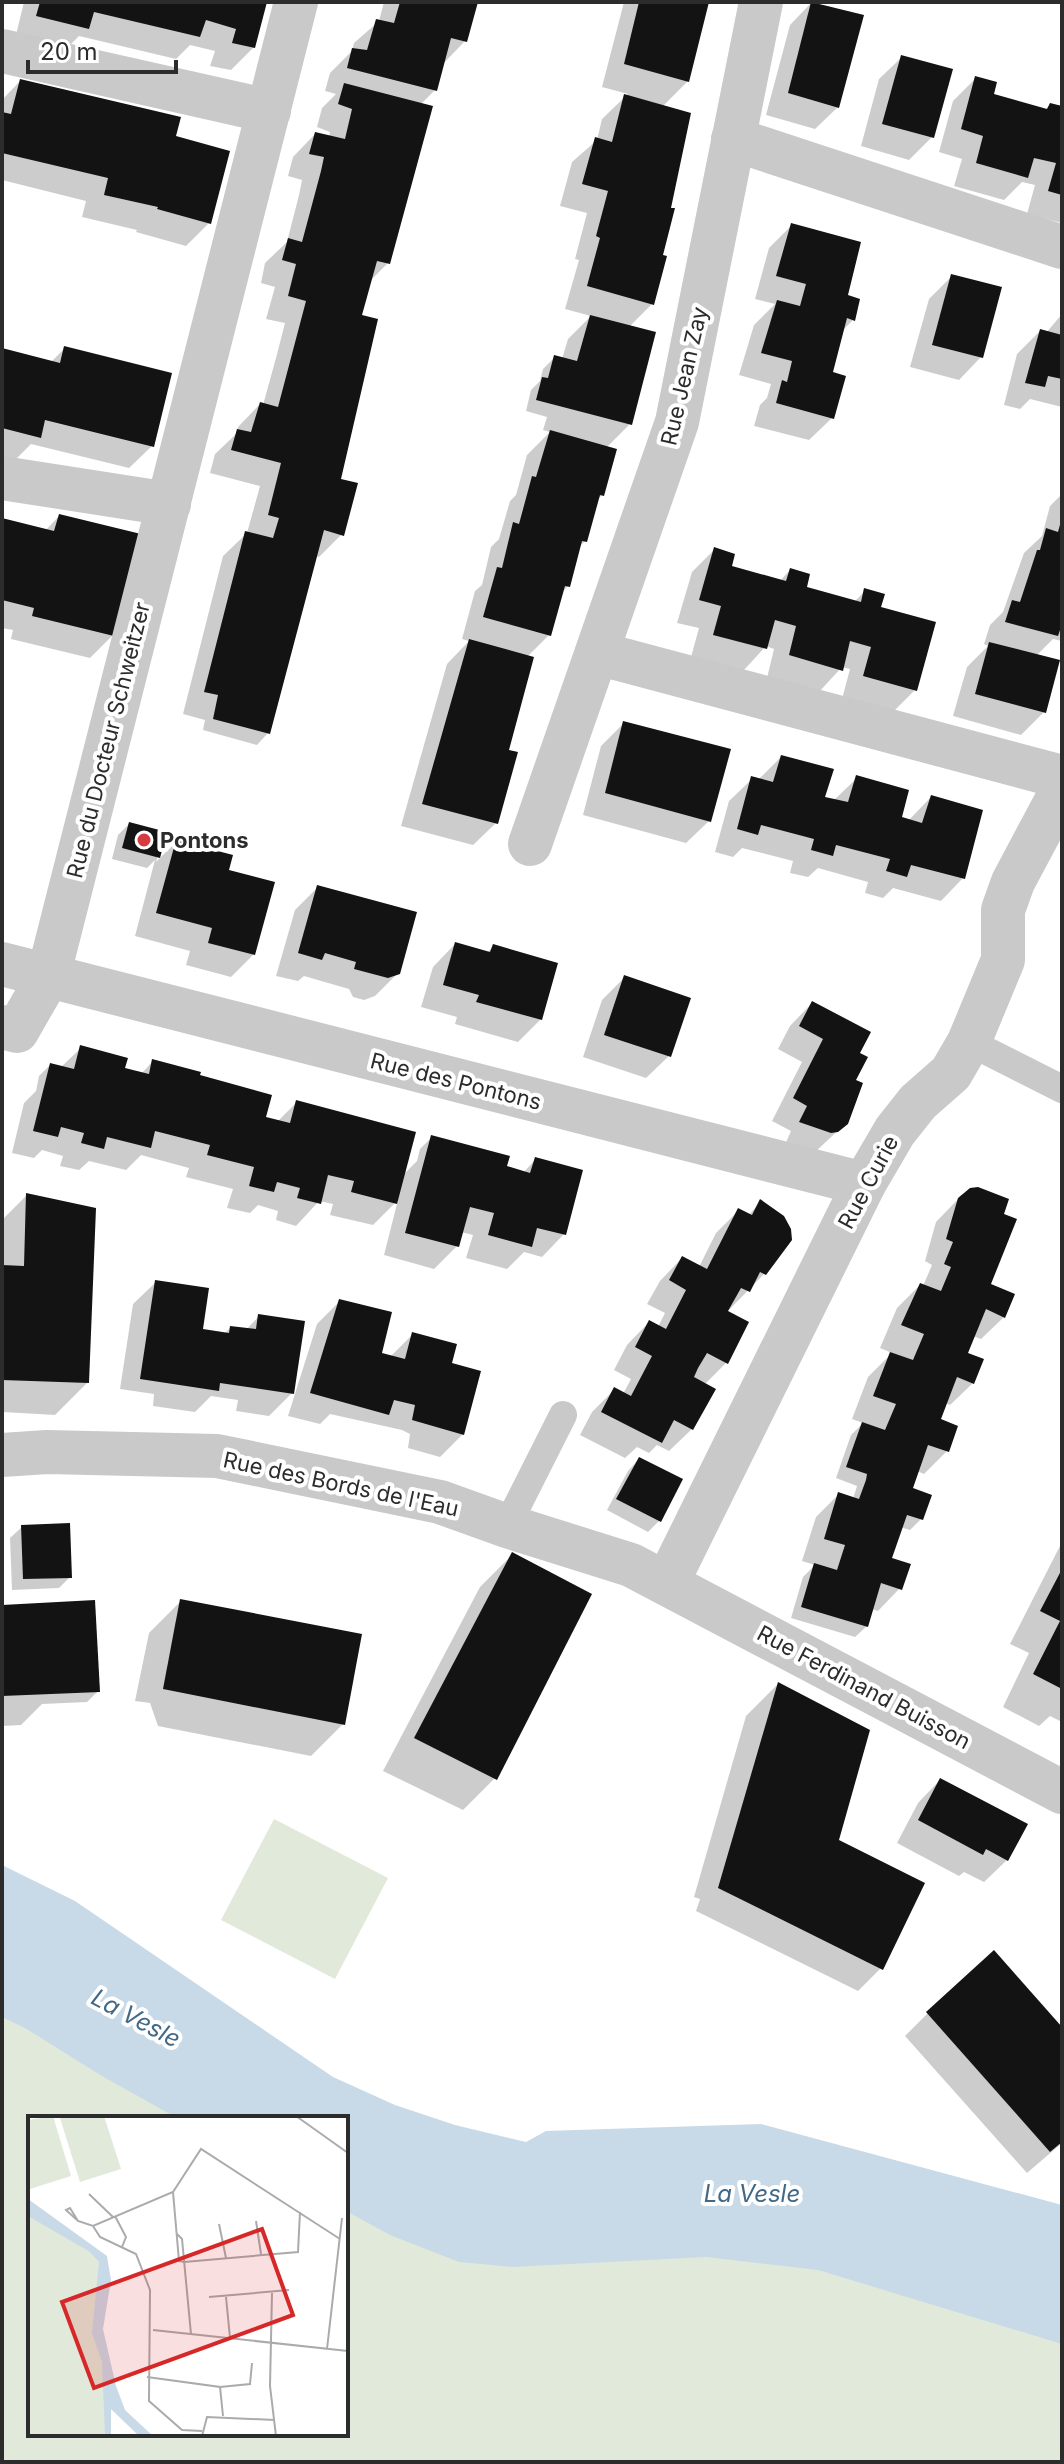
<svg xmlns="http://www.w3.org/2000/svg" width="1064" height="2464" font-family="Inter,sans-serif">
<style>
.green{fill:#e1e9da}
.water{fill:#c8dae7}
.shadow{fill:#0003}
.building{fill:#131313}
.lines{fill:none;stroke-linecap:round;stroke-linejoin:round}
.service{stroke:#c9c9c9;stroke-width:28}
.minor{stroke:#c9c9c9;stroke-width:44}
.poi-dot{fill:#d63b3f;stroke:#fff;stroke-width:3}
.labels{text-anchor:middle;dominant-baseline:central;stroke-width:8;stroke-linejoin:round;paint-order:stroke}
.street-label{font-size:22px;fill:#2c2c2c;stroke:#fff}
.poi-label{font-size:22px;font-weight:bold;fill:#2c2c2c;stroke:#fff;text-anchor:start}
.water-label{font-size:24px;font-style:italic;fill:#416987;stroke:#fff}
.inset-road{fill:none;stroke:#ababab;stroke-width:2}
.view{fill:#d62828;fill-opacity:0.15;stroke:#d62828;stroke-width:4}
.inset-edge{fill:none;stroke:#2c2c2c;stroke-width:4}
</style>
<rect width="100%" height="100%" fill="#fff"/>
<g class="green">
<polygon points="274,1819 388,1878 335,1979 221,1920"/>
<polygon points="2,1932 337,2118 30,2118 30,2434 346,2434 346,2123 1062,2266 1062,2462 2,2462"/>
</g>
<polygon class="water" points="2,1865 75,1901 333,2077 395,2105 455,2125 526,2142 546,2131 761,2124 1062,2205 1062,2344 818,2270 706,2257 513,2267 459,2262 390,2235 346,2211 346,2118 177,2118 102,2076 25,2028 2,2017"/>
<g class="shadow">
<polygon points="24,2 265,2 254,47 231,70 210,66 215,51 190,45 176,59 79,36 65,50 15,39"/>
<polygon points="384,2 475,2 465,41 442,65 435,90 420,105 388,263 369,282 360,317 339,480 342,534 319,557 315,556 268,733 257,745 203,730 205,720 183,714 223,556 247,533 260,486 210,473 215,454 236,434 238,427 260,404 263,405 276,358 285,323 266,319 275,287 261,283 265,263 287,242 299,195 302,180 288,176 293,157 315,134 329,138 330,132 317,127 322,108 336,94 325,91 330,73 352,51 354,43 379,21"/>
<polygon points="624,2 708,2 688,81 662,107 669,209 652,304 629,327 630,424 606,448 602,495 596,501 585,541 578,548 568,586 561,593 549,635 527,657 506,751 496,823 473,845 401,826 447,664 469,641 462,639 475,591 482,585 491,547 499,539 510,501 516,495 527,455 550,432 543,430 547,417 526,411 531,390 540,381 543,369 555,357 562,359 568,339 591,316 565,309 579,260 575,259 587,213 560,206 572,162 597,140 602,119 628,94 602,87"/>
<polygon points="812,2 838,107 815,129 766,115 790,25"/>
<polygon points="902,57 932,137 909,160 861,146 879,79"/>
<polygon points="976,78 991,96 1045,110 1050,105 1062,108 1062,223 1027,214 1035,185 1022,182 1004,200 954,186 962,159 939,152 953,101"/>
<polygon points="20,81 173,138 209,223 186,246 136,232 137,230 82,217 86,201 2,180 2,100"/>
<polygon points="792,225 845,297 853,320 842,331 830,374 832,418 809,440 754,426 760,405 767,398 771,384 739,375 754,325 775,304 755,299 769,248"/>
<polygon points="952,276 981,357 959,380 910,367 929,299"/>
<polygon points="1062,314 1062,407 1030,399 1020,409 1004,405 1017,354 1040,331 1046,333"/>
<polygon points="65,348 152,446 129,468 31,444 16,459 2,456 2,350 51,362"/>
<polygon points="1062,494 1062,641 1053,639 1036,656 1044,712 1021,735 953,716 967,667 988,646 984,644 990,625 1003,612 1024,553 1042,536 1050,506"/>
<polygon points="59,516 113,635 90,658 11,639 13,630 2,628 2,520 45,531"/>
<polygon points="714,550 729,567 780,581 790,570 804,588 854,602 865,591 879,609 915,690 892,713 842,699 850,669 842,667 819,692 767,678 774,649 766,646 743,671 691,657 699,628 677,623 692,572"/>
<polygon points="624,723 709,821 686,843 583,815 601,746"/>
<polygon points="781,757 823,798 833,801 857,778 899,818 908,821 931,797 963,878 941,901 893,888 883,898 865,893 868,882 818,868 808,877 790,873 793,861 742,848 733,857 715,852 729,801 752,779 758,780"/>
<polygon points="129,824 164,833 156,862 176,842 227,871 254,954 231,977 186,965 190,951 135,936 155,860 147,868 112,859 118,835"/>
<polygon points="318,887 398,973 375,996 364,1000 353,997 349,989 304,976 298,981 276,976 295,910"/>
<polygon points="455,944 487,953 493,947 541,1019 518,1042 455,1024 457,1017 421,1007 433,967"/>
<polygon points="625,977 669,1056 646,1078 583,1057 602,1000"/>
<polygon points="812,1003 857,1054 846,1123 813,1154 784,1147 791,1131 772,1121 802,1062 778,1049 790,1026"/>
<polygon points="81,1048 123,1070 142,1073 153,1061 198,1077 264,1119 277,1122 296,1103 403,1175 417,1161 420,1149 432,1137 504,1168 523,1173 535,1160 564,1234 542,1257 524,1252 507,1269 466,1258 473,1235 461,1232 457,1246 434,1269 384,1255 398,1200 373,1225 330,1215 333,1204 319,1201 296,1226 276,1220 278,1211 258,1205 250,1213 227,1208 233,1189 186,1177 189,1168 141,1155 126,1170 89,1161 79,1170 60,1166 63,1156 42,1150 34,1158 12,1153 24,1103 36,1091 39,1076 50,1065 61,1067"/>
<polygon points="963,1194 988,1285 1004,1317 981,1339 973,1336 965,1354 973,1383 950,1405 945,1403 939,1421 947,1451 924,1474 917,1471 910,1489 921,1519 910,1530 900,1527 890,1560 900,1588 878,1611 871,1609 867,1626 855,1637 791,1618 803,1577 815,1565 802,1561 816,1517 838,1495 853,1499 857,1486 836,1478 851,1435 863,1423 852,1419 868,1377 892,1353 880,1348 897,1308 920,1285 923,1286 932,1265 925,1261 936,1222"/>
<polygon points="27,1195 87,1383 55,1415 3,1412 4,1403 2,1403 4,1218"/>
<polygon points="761,1201 764,1274 726,1313 726,1363 704,1385 692,1429 669,1451 657,1445 649,1453 637,1447 625,1458 580,1435 592,1412 614,1390 623,1394 631,1379 614,1370 627,1345 649,1322 658,1327 665,1313 647,1304 660,1281 682,1258 699,1267 716,1233 738,1211 748,1216"/>
<polygon points="156,1282 201,1331 224,1334 230,1328 246,1330 259,1316 292,1393 269,1416 236,1411 238,1400 211,1396 195,1412 153,1406 154,1394 120,1389 133,1304"/>
<polygon points="340,1301 379,1355 390,1357 413,1334 450,1364 463,1434 440,1457 408,1448 410,1434 402,1430 330,1414 320,1424 288,1416 317,1324"/>
<polygon points="639,1459 659,1521 648,1532 607,1510 628,1471"/>
<polygon points="22,1527 70,1577 59,1588 12,1590 10,1538"/>
<polygon points="1062,1542 1062,1722 1050,1716 1039,1726 1003,1707 1029,1653 1010,1644"/>
<polygon points="512,1555 495,1778 463,1810 383,1771 480,1587"/>
<polygon points="181,1601 343,1724 311,1756 158,1726 150,1703 135,1701 149,1633"/>
<polygon points="2,1607 98,1691 87,1702 42,1704 21,1725 2,1726"/>
<polygon points="778,1684 881,1968 858,1991 696,1911 700,1899 694,1897 746,1716"/>
<polygon points="940,1780 1007,1860 984,1882 964,1872 959,1876 897,1843 918,1803"/>
<polygon points="928,2013 1062,2030 1062,2143 1027,2173 905,2036"/>
</g>
<g class="building">
<polygon points="40,2 267,2 255,48 232,43 236,29 206,20 200,37 94,12 89,29 36,16"/>
<polygon points="400,2 478,2 467,42 451,38 437,91 347,68 352,48 367,50 376,19 394,23"/>
<polygon points="639,2 709,2 689,82 624,64"/>
<polygon points="811,2 864,15 839,108 788,93"/>
<polygon points="901,55 953,69 934,138 882,124"/>
<polygon points="975,76 997,82 994,94 1047,109 1050,103 1062,106 1062,195 1048,191 1056,163 1034,158 1028,178 976,163 983,136 961,129"/>
<polygon points="20,79 181,117 176,136 230,151 211,224 157,209 158,207 104,195 108,178 2,153 2,112 11,114"/>
<polygon points="344,83 433,106 390,264 377,261 362,315 378,319 341,479 358,483 344,536 324,530 270,734 213,719 218,695 204,692 245,531 273,538 279,518 268,515 281,463 231,450 237,429 251,432 260,402 278,407 306,301 288,296 296,264 282,260 288,238 302,242 321,171 324,157 309,154 315,132 345,139 352,109 338,104"/>
<polygon points="624,94 691,113 671,208 675,208 663,255 667,256 654,305 587,286 600,238 596,236 608,191 582,184 595,137 612,142"/>
<polygon points="791,223 861,242 848,295 860,299 855,321 847,318 833,372 846,376 834,419 776,403 782,380 787,382 792,361 761,353 777,300 800,306 806,284 776,276"/>
<polygon points="951,274 1002,287 983,358 932,345"/>
<polygon points="590,315 656,332 632,425 536,400 542,377 548,378 554,355 577,361"/>
<polygon points="1040,329 1062,335 1062,379 1048,376 1045,387 1025,383"/>
<polygon points="64,346 172,373 154,447 45,420 41,438 2,428 2,348 60,363"/>
<polygon points="550,430 617,449 604,496 600,495 587,542 582,541 570,587 565,586 551,636 483,617 497,567 502,568 513,522 519,524 532,476 536,477"/>
<polygon points="59,514 141,534 114,636 32,616 34,608 2,600 2,518 54,531"/>
<polygon points="1061,521 1062,624 1058,636 1005,622 1012,600 1020,602 1037,550 1040,550 1046,528 1058,532"/>
<polygon points="714,547 735,554 732,566 786,581 790,568 810,574 807,587 861,602 864,588 885,594 881,607 936,622 917,691 863,676 871,647 850,641 843,671 789,655 796,626 775,620 767,649 713,635 721,606 699,600"/>
<polygon points="469,639 534,657 509,750 518,752 498,824 422,804"/>
<polygon points="989,642 1060,660 1046,713 975,694"/>
<polygon points="623,721 731,749 711,822 605,793"/>
<polygon points="781,755 834,769 825,797 848,802 856,775 909,790 902,817 922,823 931,795 983,810 965,879 911,865 907,877 886,871 890,859 836,845 833,856 811,850 814,839 761,825 758,835 737,829 751,776 773,782"/>
<polygon points="129,822 167,832 160,858 122,848"/>
<polygon points="176,840 233,855 229,870 275,882 255,955 208,943 212,928 156,913"/>
<polygon points="317,885 417,912 400,974 388,978 354,969 356,962 325,953 322,960 298,953"/>
<polygon points="455,942 490,952 493,944 558,963 542,1020 476,1002 479,995 443,985"/>
<polygon points="624,975 691,998 671,1057 604,1035"/>
<polygon points="812,1001 871,1032 860,1053 868,1057 856,1080 863,1083 848,1124 838,1132 831,1133 799,1122 807,1106 793,1098 823,1039 799,1026"/>
<polygon points="80,1045 128,1058 125,1068 149,1074 152,1059 201,1072 200,1075 272,1095 266,1117 290,1123 296,1100 416,1132 397,1204 351,1192 354,1181 328,1175 321,1204 297,1198 300,1188 277,1182 274,1192 249,1186 254,1167 207,1155 210,1145 155,1131 151,1148 107,1137 104,1149 81,1143 84,1133 61,1127 58,1137 33,1131 50,1063 74,1069"/>
<polygon points="431,1135 510,1156 507,1166 530,1173 535,1157 583,1170 566,1235 537,1228 532,1247 488,1235 494,1213 470,1207 459,1247 405,1233"/>
<polygon points="978,1187 1009,1199 1004,1214 1017,1219 991,1284 1015,1294 1005,1318 986,1309 968,1353 984,1359 974,1384 957,1377 941,1419 958,1426 949,1452 928,1445 913,1488 932,1495 923,1520 907,1515 892,1558 911,1564 902,1590 881,1583 868,1627 801,1607 814,1563 837,1570 845,1545 824,1539 838,1492 859,1499 866,1480 867,1474 846,1467 862,1422 885,1430 896,1404 873,1396 890,1352 913,1360 924,1334 901,1325 920,1283 941,1291 951,1267 944,1264 953,1242 946,1239 958,1198 970,1188"/>
<polygon points="26,1193 96,1208 89,1383 2,1380 2,1265 24,1266"/>
<polygon points="760,1199 784,1216 791,1229 792,1240 766,1275 760,1272 750,1292 741,1288 728,1311 749,1322 728,1364 707,1353 698,1368 694,1377 716,1389 693,1430 674,1420 662,1443 601,1412 614,1387 631,1396 652,1356 635,1347 649,1320 666,1329 686,1290 669,1280 682,1256 707,1269 738,1208 752,1215"/>
<polygon points="155,1280 209,1288 203,1329 229,1333 230,1326 256,1329 258,1314 305,1321 294,1394 220,1383 219,1391 140,1379"/>
<polygon points="339,1299 392,1312 382,1353 405,1359 412,1332 457,1344 452,1363 481,1371 464,1435 412,1420 415,1405 394,1400 389,1415 310,1393"/>
<polygon points="639,1457 683,1479 661,1522 616,1499"/>
<polygon points="70,1523 72,1578 23,1579 21,1525"/>
<polygon points="512,1552 592,1594 497,1780 414,1738"/>
<polygon points="1062,1569 1062,1689 1033,1674 1060,1621 1040,1611"/>
<polygon points="180,1599 362,1634 345,1725 163,1689"/>
<polygon points="95,1600 100,1692 2,1696 2,1605"/>
<polygon points="778,1682 870,1730 839,1840 925,1883 883,1970 718,1888"/>
<polygon points="940,1778 1028,1824 1008,1861 986,1849 983,1855 918,1820"/>
<polygon points="994,1950 1062,2027 1062,2142 1050,2152 926,2012"/>
</g>
<g class="lines">
<g class="service">
<polyline points="969,1042 1062,1089"/>
<polyline points="507,1526 563,1415"/>
</g>
<g class="minor">
<polyline points="2,51 269,111"/>
<polyline points="733,139 1062,247"/>
<polyline points="2,478 169,504"/>
<polyline points="597,653 1062,777"/>
<polyline points="530,844 677,422 761,2"/>
<polyline points="2,964 864,1184"/>
<polyline points="2,1027 17,1031 48,977 296,2"/>
<polyline points="2,1455 47,1452 217,1456 440,1502 507,1526 631,1565 1062,1792"/>
<polyline points="667,1583 864,1184 895,1131 918,1102 951,1073 969,1042 1003,960 1003,910 1013,882 1062,790"/>
</g>
</g>
<circle class="poi-dot" cx="144" cy="840" r="8"/>
<g class="labels">
<g class="street-label">
<text transform="translate(684 376) rotate(-77)">Rue Jean Zay</text>
<text transform="translate(108 740) rotate(-76)">Rue du Docteur Schweitzer</text>
<text transform="translate(456 1081) rotate(14)">Rue des Pontons</text>
<text transform="translate(868 1182) rotate(-62)">Rue Curie</text>
<text transform="translate(341 1484) rotate(12)">Rue des Bords de l'Eau</text>
<text transform="translate(864 1687) rotate(28)">Rue Ferdinand Buisson</text>
</g>
<g class="poi-label">
<text x="160" y="840">Pontons</text>
</g>
<g class="water-label">
<text transform="translate(136 2018) rotate(28)">La Vesle</text>
<text x="752" y="2193">La Vesle</text>
</g>
</g>
<g transform="translate(28 2116)">
<rect width="320" height="320" fill="#fff"/>
<path d="M25,0l18,60 -41,13 -2,-69zM76,0l17,53 -41,13 -20,-64zM0,94l74,44 -4,81 12,24 -2,77h-80z" fill="#e1e9da"/>
<path d="M0,83l79,57 4,24 -8,49 13,57 9,24 28,26h-14l-28,-27v27h-6l-3,-74 -10,-29 7,-71 -9,-10 -62,-36z" fill="#c8dae7"/>
<path class="inset-road" d="M268,0l52,37M145,76l6,69 5,1M61,78l24,23M87,100l11,21 -4,10M49,104l-11,-10 4,-2 8,13 15,5 80,-34 28,-43 139,90M228,105l5,33M191,108l7,34M65,110l7,11 36,17 14,36 -1,111 33,29 20,1M149,118l5,5 9,95M156,146l114,-10 2,-40M244,177l-2,93 6,50M181,181l80,-7M198,181l4,41M125,214l195,21M299,233l15,-131M119,261l73,10 3,29M192,271l30,-3 2,-21M174,320l5,-19 68,3"/>
<path class="view" d="M234,113l31,86 -199,73 -32,-86z"/>
<rect width="320" height="320" class="inset-edge"/>
</g>
<rect width="1064" height="2464" fill="none" stroke="#2c2c2c" stroke-width="8"/>
<path d="M28 60v12h148v-12" fill="none" stroke="#2c2c2c" stroke-width="4"/>
<text x="40" y="60" font-size="24" fill="#2c2c2c" stroke="#ffffff" stroke-width="6" paint-order="stroke">20 m</text>
</svg>
